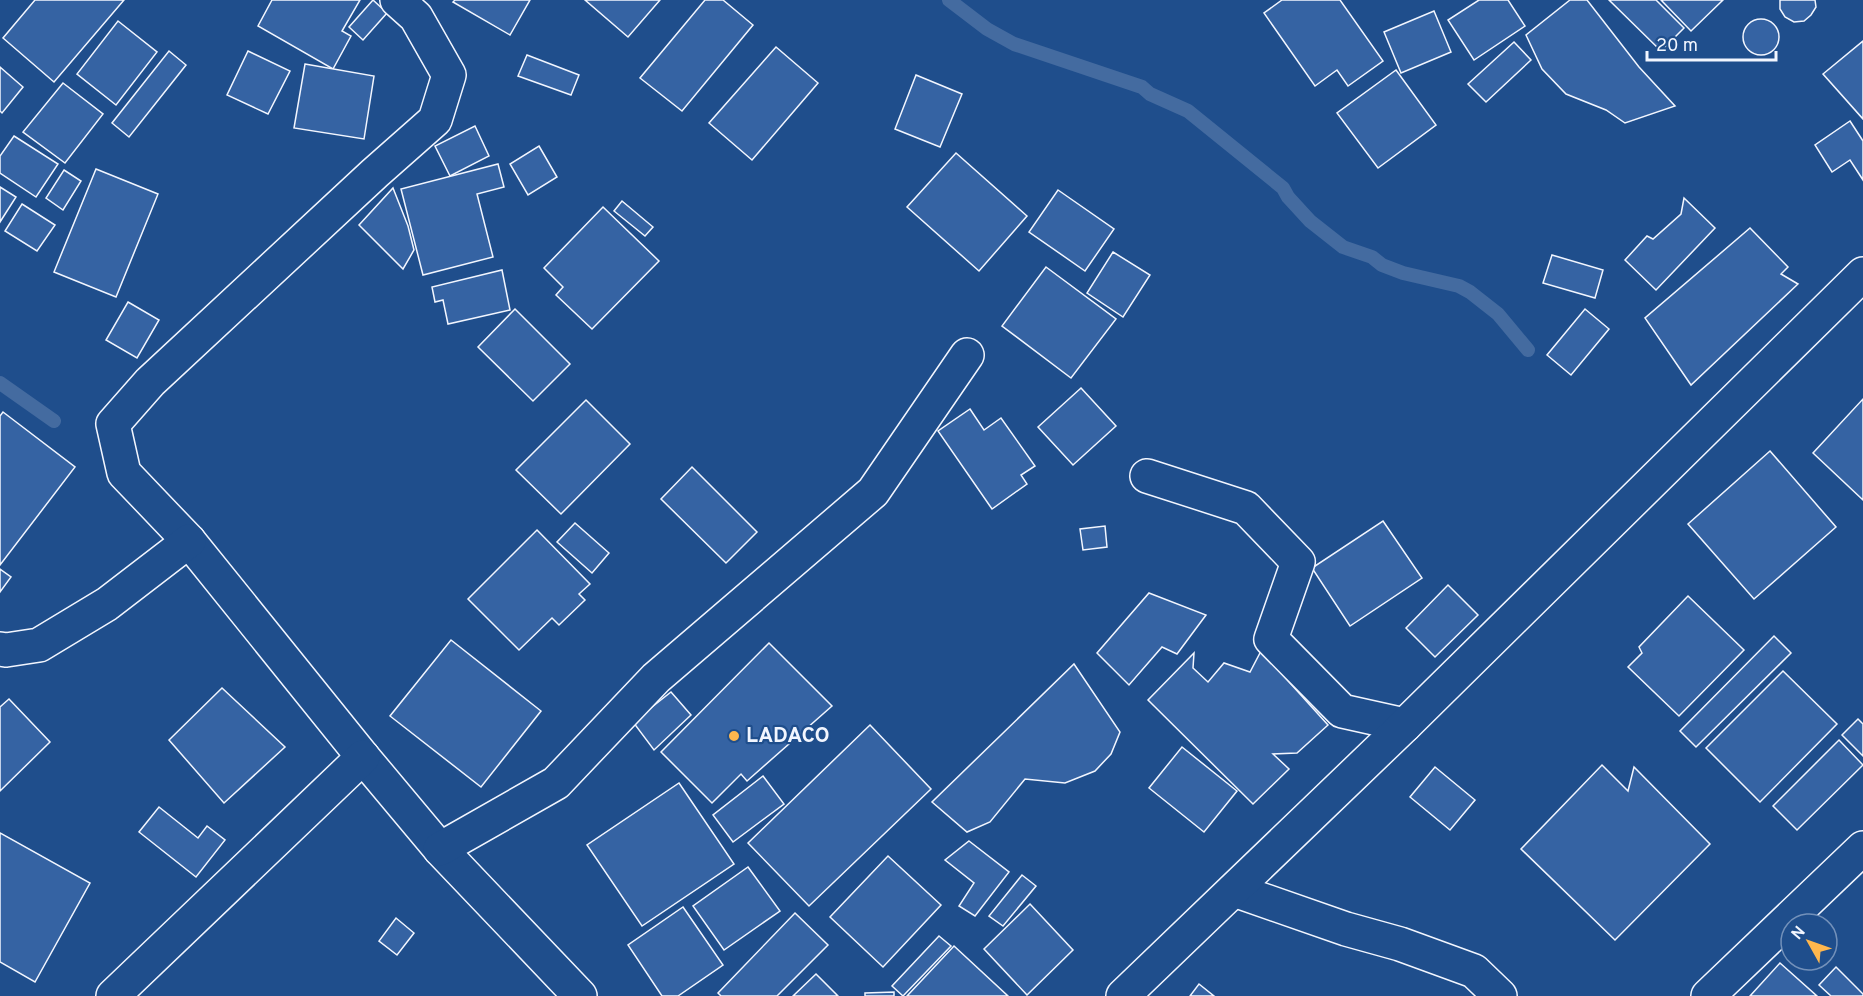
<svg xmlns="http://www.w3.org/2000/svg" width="1863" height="996" font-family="Overpass,sans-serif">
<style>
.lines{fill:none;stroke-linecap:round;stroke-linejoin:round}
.stream{stroke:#446ba0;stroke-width:14}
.building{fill:#3563a3;stroke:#f2f6ff;stroke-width:1.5}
.minor-casing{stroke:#f2f6ff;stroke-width:36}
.minor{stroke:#1f4e8c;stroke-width:33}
.poi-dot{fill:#ffb74d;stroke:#1f4e8c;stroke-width:2}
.labels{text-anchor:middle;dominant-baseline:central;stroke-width:4.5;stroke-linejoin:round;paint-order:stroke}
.poi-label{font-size:21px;font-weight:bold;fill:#f2f6ff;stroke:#1f4e8c;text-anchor:start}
</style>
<rect width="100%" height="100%" fill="#1f4e8c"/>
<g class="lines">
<g class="stream">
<polyline points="949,0 987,29 1014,44 1142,87 1150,94 1188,111 1283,188 1288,197 1310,221 1343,247 1372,257 1382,265 1403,273 1459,286 1470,292 1498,314 1528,350"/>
<polyline points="0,383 54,421"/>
</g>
</g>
<g class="building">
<polygon points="35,0 124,0 54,82 3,38"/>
<polygon points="272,0 360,0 342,31 351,36 333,69 258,26"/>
<polygon points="373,0 387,13 363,40 349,27"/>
<polygon points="455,0 530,0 510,35 453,2"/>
<polygon points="585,0 660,0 628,37"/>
<polygon points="705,0 723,0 753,25 682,111 640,78"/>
<polygon points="1282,0 1340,0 1383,61 1348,86 1337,70 1315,86 1264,13"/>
<polygon points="1479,0 1508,0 1525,26 1474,60 1448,20"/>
<polygon points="1570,0 1587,0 1639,67 1675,106 1625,123 1606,110 1566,94 1542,69 1526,35"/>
<polygon points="1609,0 1656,0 1684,28 1661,51"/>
<polygon points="1661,0 1723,0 1691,31"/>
<polygon points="1780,0 1815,0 1816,7 1811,15 1804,21 1794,22 1785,17 1780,9"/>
<polygon points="1434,11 1451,52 1401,73 1384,32"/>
<circle cx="1761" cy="37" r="18"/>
<polygon points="118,21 157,52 116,105 77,74"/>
<polygon points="1863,41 1863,119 1823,74"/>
<polygon points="1514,42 1531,60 1486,102 1468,84"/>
<polygon points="776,47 818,83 752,160 709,123"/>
<polygon points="169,51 186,65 129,137 112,123"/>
<polygon points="248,51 290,71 268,114 227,95"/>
<polygon points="527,55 579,75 571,95 518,76"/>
<polygon points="305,64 374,76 364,139 294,128"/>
<polygon points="0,67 23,87 2,113 0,111"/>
<polygon points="1396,70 1436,125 1378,168 1337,113"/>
<polygon points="916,75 962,94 940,147 895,129"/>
<polygon points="63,83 103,114 65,163 23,132"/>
<polygon points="1850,121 1863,141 1863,180 1850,160 1832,172 1815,145"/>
<polygon points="475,126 489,156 450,176 435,146"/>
<polygon points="14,136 58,164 36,197 0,173 0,156"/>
<polygon points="539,146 557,177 528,195 510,164"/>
<polygon points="956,153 1027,216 979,271 907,207"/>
<polygon points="498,164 504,187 477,194 493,257 423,275 401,189"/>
<polygon points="96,169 158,194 116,297 54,272"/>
<polygon points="64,170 81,181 63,210 46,198"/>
<polygon points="0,187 16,197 0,222"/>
<polygon points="393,188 408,226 414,250 403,269 359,225"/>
<polygon points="1058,190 1114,229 1085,271 1029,232"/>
<polygon points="1684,198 1715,228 1656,290 1625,260 1647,236 1653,239 1681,214"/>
<polygon points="622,201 653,227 645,236 614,211"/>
<polygon points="22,204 55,225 37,251 5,231"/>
<polygon points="603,207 659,261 592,329 556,295 563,287 544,268"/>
<polygon points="1750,228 1788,267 1781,274 1798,284 1691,385 1645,318"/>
<polygon points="1113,252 1150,275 1123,317 1087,293"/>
<polygon points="1552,255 1603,270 1595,298 1543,283"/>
<polygon points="1046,267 1116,319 1071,378 1002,326"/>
<polygon points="502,270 510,310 448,324 443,300 435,302 432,287"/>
<polygon points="128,302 159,320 137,358 106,340"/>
<polygon points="515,309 570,364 533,401 478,347"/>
<polygon points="1585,309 1609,329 1571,375 1547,355"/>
<polygon points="1081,388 1116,426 1073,465 1038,427"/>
<polygon points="1863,399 1863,500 1813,453"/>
<polygon points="586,400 630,444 561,514 516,470"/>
<polygon points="970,409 984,430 1001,418 1035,466 1021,475 1027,484 992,509 938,431"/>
<polygon points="3,412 75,467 0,565 0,416"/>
<polygon points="1770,451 1836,527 1754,599 1688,524"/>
<polygon points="692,467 757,532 726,563 661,499"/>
<polygon points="1383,521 1422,578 1350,626 1312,568"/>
<polygon points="575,523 609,553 592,573 557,542"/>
<polygon points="1105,526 1107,547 1083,550 1080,529"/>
<polygon points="537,530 590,584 579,594 585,600 559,625 552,618 519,650 468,599"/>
<polygon points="0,569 11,577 0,592"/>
<polygon points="1448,585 1478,615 1435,657 1406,628"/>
<polygon points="1149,593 1206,615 1177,654 1162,647 1129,685 1097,653"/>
<polygon points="1688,596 1744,650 1679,716 1628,667 1642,653 1639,647"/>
<polygon points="1774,636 1791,653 1696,747 1680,731"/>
<polygon points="451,640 541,711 481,787 390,716"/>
<polygon points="769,643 832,706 747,781 741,774 712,803 661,752"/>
<polygon points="1261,651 1328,725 1297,753 1273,754 1289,769 1253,804 1148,700 1194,653 1193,668 1208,682 1224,663 1250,672"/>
<polygon points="1074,664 1120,732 1111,754 1095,771 1065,783 1025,779 990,822 967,832 932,802"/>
<polygon points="1783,671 1837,724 1760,802 1706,748"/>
<polygon points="222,688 285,747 224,803 169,740"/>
<polygon points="671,692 691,715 654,750 633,722"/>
<polygon points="9,699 50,742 0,791 0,707"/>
<polygon points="1858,719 1863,724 1863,756 1842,735"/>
<polygon points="870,725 931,789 809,906 748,843"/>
<polygon points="1839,740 1863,765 1797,830 1773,806"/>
<polygon points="1182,747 1237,791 1204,832 1149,788"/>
<polygon points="1602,765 1628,791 1634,767 1710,844 1615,940 1521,849"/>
<polygon points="1435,767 1475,800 1450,830 1410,797"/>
<polygon points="763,776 784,804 733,842 713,815"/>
<polygon points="679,783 734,864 642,926 587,845"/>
<polygon points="159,807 198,838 207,826 225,840 196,877 139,832"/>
<polygon points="0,833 90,883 35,982 0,962"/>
<polygon points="969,841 1009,872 975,916 959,906 974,883 945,860"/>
<polygon points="888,856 941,905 883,967 830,917"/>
<polygon points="748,867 780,911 724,950 693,906"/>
<polygon points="1022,875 1036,886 1003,926 989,916"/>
<polygon points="1030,904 1073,950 1027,995 984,949"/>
<polygon points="683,907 723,965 678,996 662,996 628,945"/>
<polygon points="795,913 828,945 777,996 721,996 718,993"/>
<polygon points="396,918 414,933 397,955 379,941"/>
<polygon points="939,936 951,946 903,996 892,986"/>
<polygon points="954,946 1008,996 907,996"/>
<polygon points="1780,963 1817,996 1750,996"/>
<polygon points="1836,967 1863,994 1863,996 1831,996 1819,985"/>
<polygon points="816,974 838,996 793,996"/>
<polygon points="1199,984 1214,996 1190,996"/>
<polygon points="894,992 894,996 865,996 865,993"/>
</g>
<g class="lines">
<g class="minor-casing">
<g id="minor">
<polyline points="397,0 416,17 449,75 435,120 375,173 150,382 113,424 124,473 189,541 363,757 440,849 580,996"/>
<polyline points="1147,476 1246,508 1298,562 1271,639 1342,711 1405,725"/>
<polyline points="0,649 6,650 39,645 107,604 189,541"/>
<polyline points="440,849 556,783 656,678 873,492 967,355"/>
<polyline points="1234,890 1346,929 1400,944 1474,971 1500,996"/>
<polyline points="113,996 363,757"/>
<polyline points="1123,996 1405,725 1863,274"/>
<polyline points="1708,996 1863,848"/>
</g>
</g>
<use href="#minor" class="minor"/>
</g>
<circle class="poi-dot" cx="734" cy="736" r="6"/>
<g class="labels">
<g class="poi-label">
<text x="746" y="736">LADACO</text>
</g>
</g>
<g transform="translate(1809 942) rotate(310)"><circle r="28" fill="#1f4e8c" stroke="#7391ba" stroke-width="1.5"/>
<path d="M0-4.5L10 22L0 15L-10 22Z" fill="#ffb74d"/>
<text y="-9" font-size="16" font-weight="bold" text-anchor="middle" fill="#f2f6ff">N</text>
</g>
<path d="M1647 51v9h129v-9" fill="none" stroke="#f2f6ff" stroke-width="3"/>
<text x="1656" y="51" font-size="18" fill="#f2f6ff" stroke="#1f4e8c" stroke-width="4.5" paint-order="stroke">20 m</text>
</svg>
